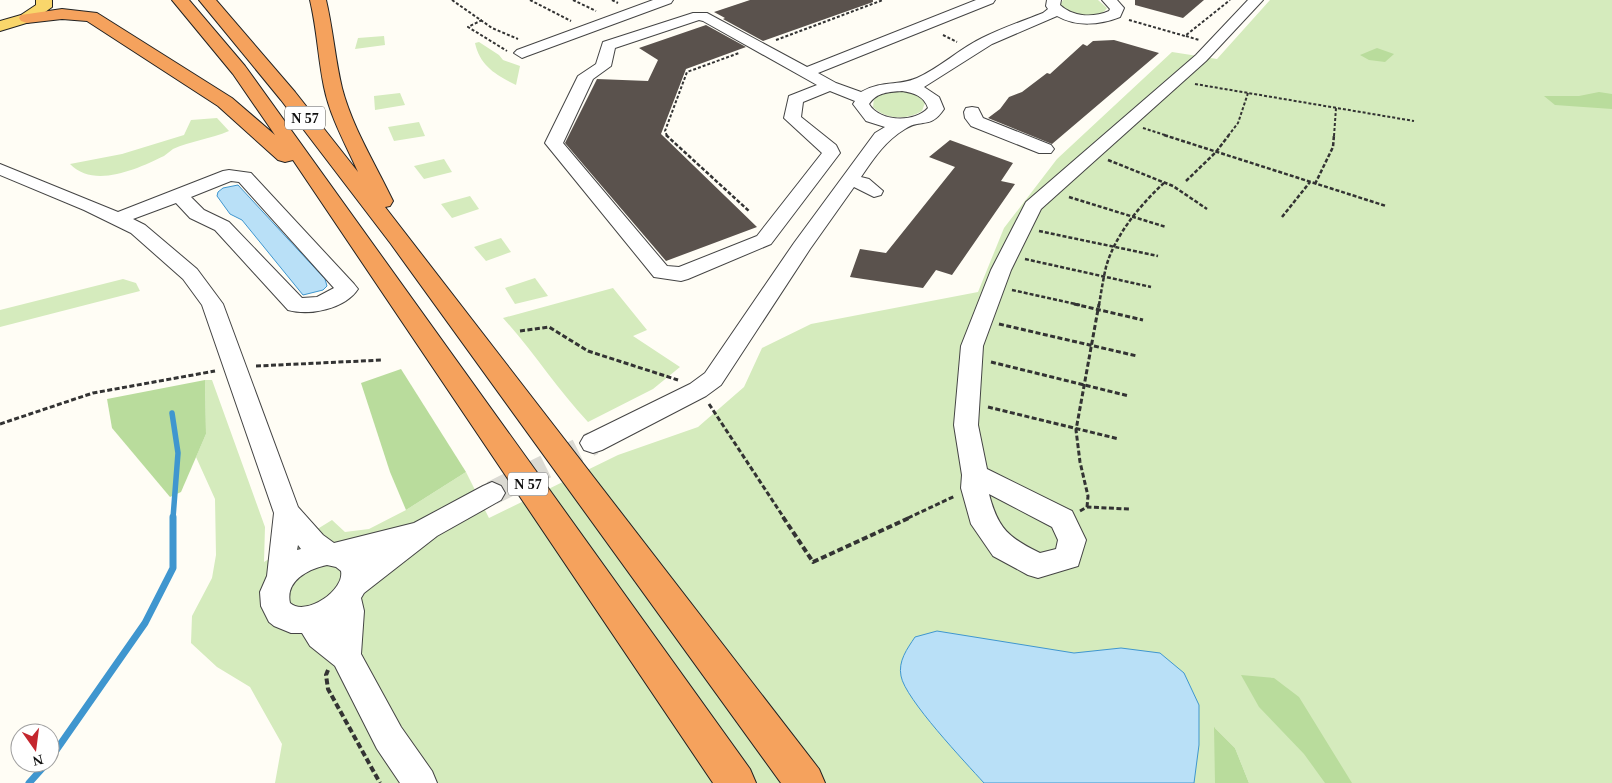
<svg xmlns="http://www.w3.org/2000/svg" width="1612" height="783" font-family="Georgia,serif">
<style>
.green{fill:#d5ebbd}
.forest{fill:#b9dc9c}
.water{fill:#b9e0f7;stroke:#3f96cf}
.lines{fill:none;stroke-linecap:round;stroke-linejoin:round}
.stream-far1{stroke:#3f96cf;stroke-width:5.5}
.stream{stroke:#3f96cf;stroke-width:7}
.building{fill:#5a524d}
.minor-tunnel{stroke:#dbdad3;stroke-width:24;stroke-dasharray:24 12;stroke-linecap:butt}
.minor-casing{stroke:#444;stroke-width:2}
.major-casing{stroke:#222;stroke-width:2}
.highway-casing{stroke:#222;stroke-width:2}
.path-far3{stroke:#333;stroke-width:2;stroke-dasharray:3 2;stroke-linecap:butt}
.path-far2{stroke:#333;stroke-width:2.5;stroke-dasharray:4 2;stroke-linecap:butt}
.path-far1{stroke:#333;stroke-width:3;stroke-dasharray:5 2.5;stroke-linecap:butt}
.path{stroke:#333;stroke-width:4;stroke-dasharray:6 3;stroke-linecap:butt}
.minor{fill:#fff;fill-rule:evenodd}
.major{fill:#f9d66b;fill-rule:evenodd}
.highway{fill:#f5a25d;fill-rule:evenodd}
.labels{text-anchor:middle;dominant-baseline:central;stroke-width:5;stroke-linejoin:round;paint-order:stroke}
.shield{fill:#fff;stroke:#585858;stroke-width:1}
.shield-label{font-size:14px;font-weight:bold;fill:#111}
</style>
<rect width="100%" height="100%" fill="#fffdf5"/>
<g class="green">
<path d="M1063,0h35l9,8c-9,15 -37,7 -47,-3z"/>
<polygon points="1270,0 1612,0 1612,783 1249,783 1235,748 1215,728 1215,783 275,783 282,744 250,687 217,667 191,643 192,616 212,578 216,555 215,499 196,457 206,434 205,380 212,380 265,527 264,562 332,520 345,532 369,529 406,510 466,472 489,518 618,455 698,427 744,387 762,348 811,324 978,292 1004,228 1057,159 1172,52 1217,59"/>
<polygon points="384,36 385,45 355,49 358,38"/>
<path d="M479,42l20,13 4,5 17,6 -4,19c-20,-10 -36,-19 -41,-42z"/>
<path d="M902,91l16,4 7,8 -3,8c-15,9 -36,9 -49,-4l1,-9 11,-6z"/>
<polygon points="400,93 405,105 375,110 374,96"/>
<path d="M217,118l12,13c-18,8 -39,10 -56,18 -3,2 -6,5 -9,7 -27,13 -70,33 -94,8l52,-10 62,-19 7,-15z"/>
<polygon points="419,122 425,136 394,141 388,127"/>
<polygon points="444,159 452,172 424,179 414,166"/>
<polygon points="470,196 479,209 452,218 441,204"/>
<polygon points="501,238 511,252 486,261 474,247"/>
<polygon points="535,278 548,296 515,304 505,288"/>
<polygon points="123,279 136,283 140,291 0,327 0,310"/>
<path d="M613,288l34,42 -14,6 47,31 -27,22 -65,33c-31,-33 -55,-71 -85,-104z"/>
</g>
<g class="forest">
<polygon points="1377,48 1394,54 1385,62 1369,60 1360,55"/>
<polygon points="1599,92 1612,94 1612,109 1555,105 1544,96 1579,96"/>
<polygon points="401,369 466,472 406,510 390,472 361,383"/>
<polygon points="205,380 206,434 181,492 170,497 112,428 107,399"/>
<polygon points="1241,675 1274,678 1299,697 1352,783 1325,783 1304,754 1259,707"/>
<polygon points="1214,727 1235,748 1249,783 1215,783"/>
</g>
<g class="water">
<polygon points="238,185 325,279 327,286 323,290 303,295 242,220 230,214 217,196 218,192 223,188"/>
<path d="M937,631l137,22 47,-5 39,5 24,20 15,32v40l-5,38h-210c-18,-20 -79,-84 -83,-107 -3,-15 6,-27 14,-39z"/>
</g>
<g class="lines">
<polyline class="stream-far1" points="172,413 178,453 173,518"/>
<g class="stream">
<polyline points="50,759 145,623 173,568 173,517"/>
<polyline points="29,783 47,763"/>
</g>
</g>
<g class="building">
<polygon points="750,0 873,0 873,2 763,41 723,19 725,18 714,12"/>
<polygon points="1135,0 1204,0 1183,18 1135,5"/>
<polygon points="706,25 746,47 686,69 661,134 757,227 666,261 565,143 597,79 648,81 658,60 639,48"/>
<polygon points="1114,40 1159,53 1052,144 988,118 1000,109 1009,97 1022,92 1047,73 1050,74 1083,44 1087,46 1093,41"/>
<polygon points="950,140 1013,163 1001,181 1015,184 952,275 936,270 923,288 850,277 860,249 886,253 955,167 929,157"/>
</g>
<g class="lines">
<polyline class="minor-tunnel" points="492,493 593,443"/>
<g class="minor-casing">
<g id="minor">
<polygon points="653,0 673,0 671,3 527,56 522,58 514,53 517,50"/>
<path d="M976,0h19l-2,3 -175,70 18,10 25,9c21,-12 38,-6 56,-14 23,-10 42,-29 65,-40 20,-10 41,-17 61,-25l5,-4 -2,-3 1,-6h14l-1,5c13,12 33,13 49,6l1,-2 -8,-9h15l7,8 -4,9c-20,8 -44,10 -63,-1l-65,28 -68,43 15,10 5,12c-14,21 -23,9 -39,20 -20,12 -31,29 -44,48l8,2 14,12 -2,4 -7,2 -20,-10 -44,62 -89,136 -15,11 -104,54 -9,3 -9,-3 -4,-7 4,-7 106,-52 15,-11 89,-130 81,-110 10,-6 -19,-6 -13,-17 2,-3 -25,-10 -27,11 -2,15 35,28 4,8 -69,91 -83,35 -7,2 -27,-4 -109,-134 33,-67 18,-12 7,-22 90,-29h14l100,54zM699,20l4,1 114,64 -28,11 -5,22 38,35 -65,83 -78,31 -12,-1 -104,-123 30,-64 18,-13 4,-18zM902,91c12,2 22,5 26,17 -13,15 -49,14 -59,-4 8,-12 20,-12 33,-13z"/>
<path d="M1248,0h15l-57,61 -165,148 -30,61 -28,76 -5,79 9,44 85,42 14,29 -8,26 -40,12 -10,-3 -35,-19 -22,-32 -10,-36 1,-13 -8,-50 7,-79 30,-76 35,-68 170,-147zM989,494l63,33 6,13 -2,9 -16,4c-31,-15 -42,-24 -51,-59z"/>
<polygon points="972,107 978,108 983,118 1051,145 1054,149 1051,153 1039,153 971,126 965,118 964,112 966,108"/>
<path d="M0,164l118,48 105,-41 6,-1 22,3 103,111 4,5c-13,20 -48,27 -70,21l-73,-80 -25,-12 -14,-15 -43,16 12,6 52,44 26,35 75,203 25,28 11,8 80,-20 69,-37 9,-4 9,4 4,7 -4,7 -64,36 -73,57 -3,5 3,13 -3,43 40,73 31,44 5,12h-37l-23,-34 -42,-83 -25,-20 -8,-13h-11l-17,-7 -5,-4 -8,-16 -1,-14 7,-16 7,-63 -72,-208 -19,-26 -52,-46 -47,-23 -84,-35zM231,181l8,1 95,106 -17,9 -15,1 -73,-76 -25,-12 -13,-13zM298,545l3,4 -4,1zM327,565l9,2 5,4c4,19 -35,46 -51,32 -5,-22 18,-34 37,-38z"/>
</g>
</g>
<g class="major-casing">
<polygon id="major" points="36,0 52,0 52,7 33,21 0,31 0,21 21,15 36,5"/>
</g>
<g class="highway-casing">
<g id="highway">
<polygon points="172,0 189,0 245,66 750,769 756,783 713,783 293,160 285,162 278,160 218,106 87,21 62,19 27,23 21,21 19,18 21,15 62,9 97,13 232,98 275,135 233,74"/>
<path d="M199,0h17l79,92 63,80c-12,-27 -28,-55 -34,-85 -6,-29 -7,-58 -14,-87h16c7,29 9,59 16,88 10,39 34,77 51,113l-3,5 -5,1 434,562 6,14h-44l-390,-539 -110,-144z"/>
</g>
</g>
<g class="path-far3">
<polyline points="452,0 492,28 518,39"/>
<polyline points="530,0 571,21"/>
<polyline points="573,0 596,11"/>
<polyline points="612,0 618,3"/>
<polyline points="482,20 468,27 507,51"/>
<polyline points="1129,20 1185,36 1230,0"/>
<polyline points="943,35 957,42"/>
<polyline points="1186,36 1199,40"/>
<polyline points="776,40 883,0"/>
<polyline points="1195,84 1414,121"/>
<polyline points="1143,128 1168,136"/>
<polyline points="667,136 665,131 687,72 739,53"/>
<polyline points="1228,136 1238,123 1248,93"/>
<polyline points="1334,136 1336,108"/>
</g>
<g class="path-far2">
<polyline points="666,135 750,212"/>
<polyline points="1164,135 1386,206"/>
<polyline points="1108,160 1173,186 1207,209"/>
<polyline points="1186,181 1216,152 1229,135"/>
<polyline points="1315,184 1333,147 1334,135"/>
<polyline points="1069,197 1166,227"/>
<polyline points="1282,217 1310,182"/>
<polyline points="1039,231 1158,256"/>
<polyline points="1025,259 1151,287"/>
<polyline points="1012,290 1080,305"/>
<path d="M1099,305c2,-12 4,-25 7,-38 9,-32 34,-62 59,-85"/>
</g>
<g class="path-far1">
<polyline points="1074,304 1143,320"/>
<polyline points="999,324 1137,356"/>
<polyline points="520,331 549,327 588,351 678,380"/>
<polyline points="991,362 1129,396"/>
<polyline points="256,366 383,360"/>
<polyline points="709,404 784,518"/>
<polyline points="988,407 1119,439"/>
<polyline points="0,424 93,393 215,371"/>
<polyline points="1087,507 1088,496 1080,462 1076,430 1099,304"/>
<polyline points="1080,511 1087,507 1129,509"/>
<polyline points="908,518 955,496"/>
</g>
<g class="path">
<polyline points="783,517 813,562 911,517"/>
<polyline points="328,670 326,675 328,689 380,783"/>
</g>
<use href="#minor" class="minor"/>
<use href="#major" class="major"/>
<use href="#highway" class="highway"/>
</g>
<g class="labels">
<g class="shield">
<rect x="285" y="106.5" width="40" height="23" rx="4"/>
<rect x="508" y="472.5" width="40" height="23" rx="4"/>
</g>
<g class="shield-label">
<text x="305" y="118">N 57</text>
<text x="528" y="484">N 57</text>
</g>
</g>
<g transform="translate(35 748) rotate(166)"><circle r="24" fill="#ffffff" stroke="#a0a0a0"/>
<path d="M0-4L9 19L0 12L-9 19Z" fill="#c4262e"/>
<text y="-8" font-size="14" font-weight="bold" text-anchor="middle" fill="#111111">N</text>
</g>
</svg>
